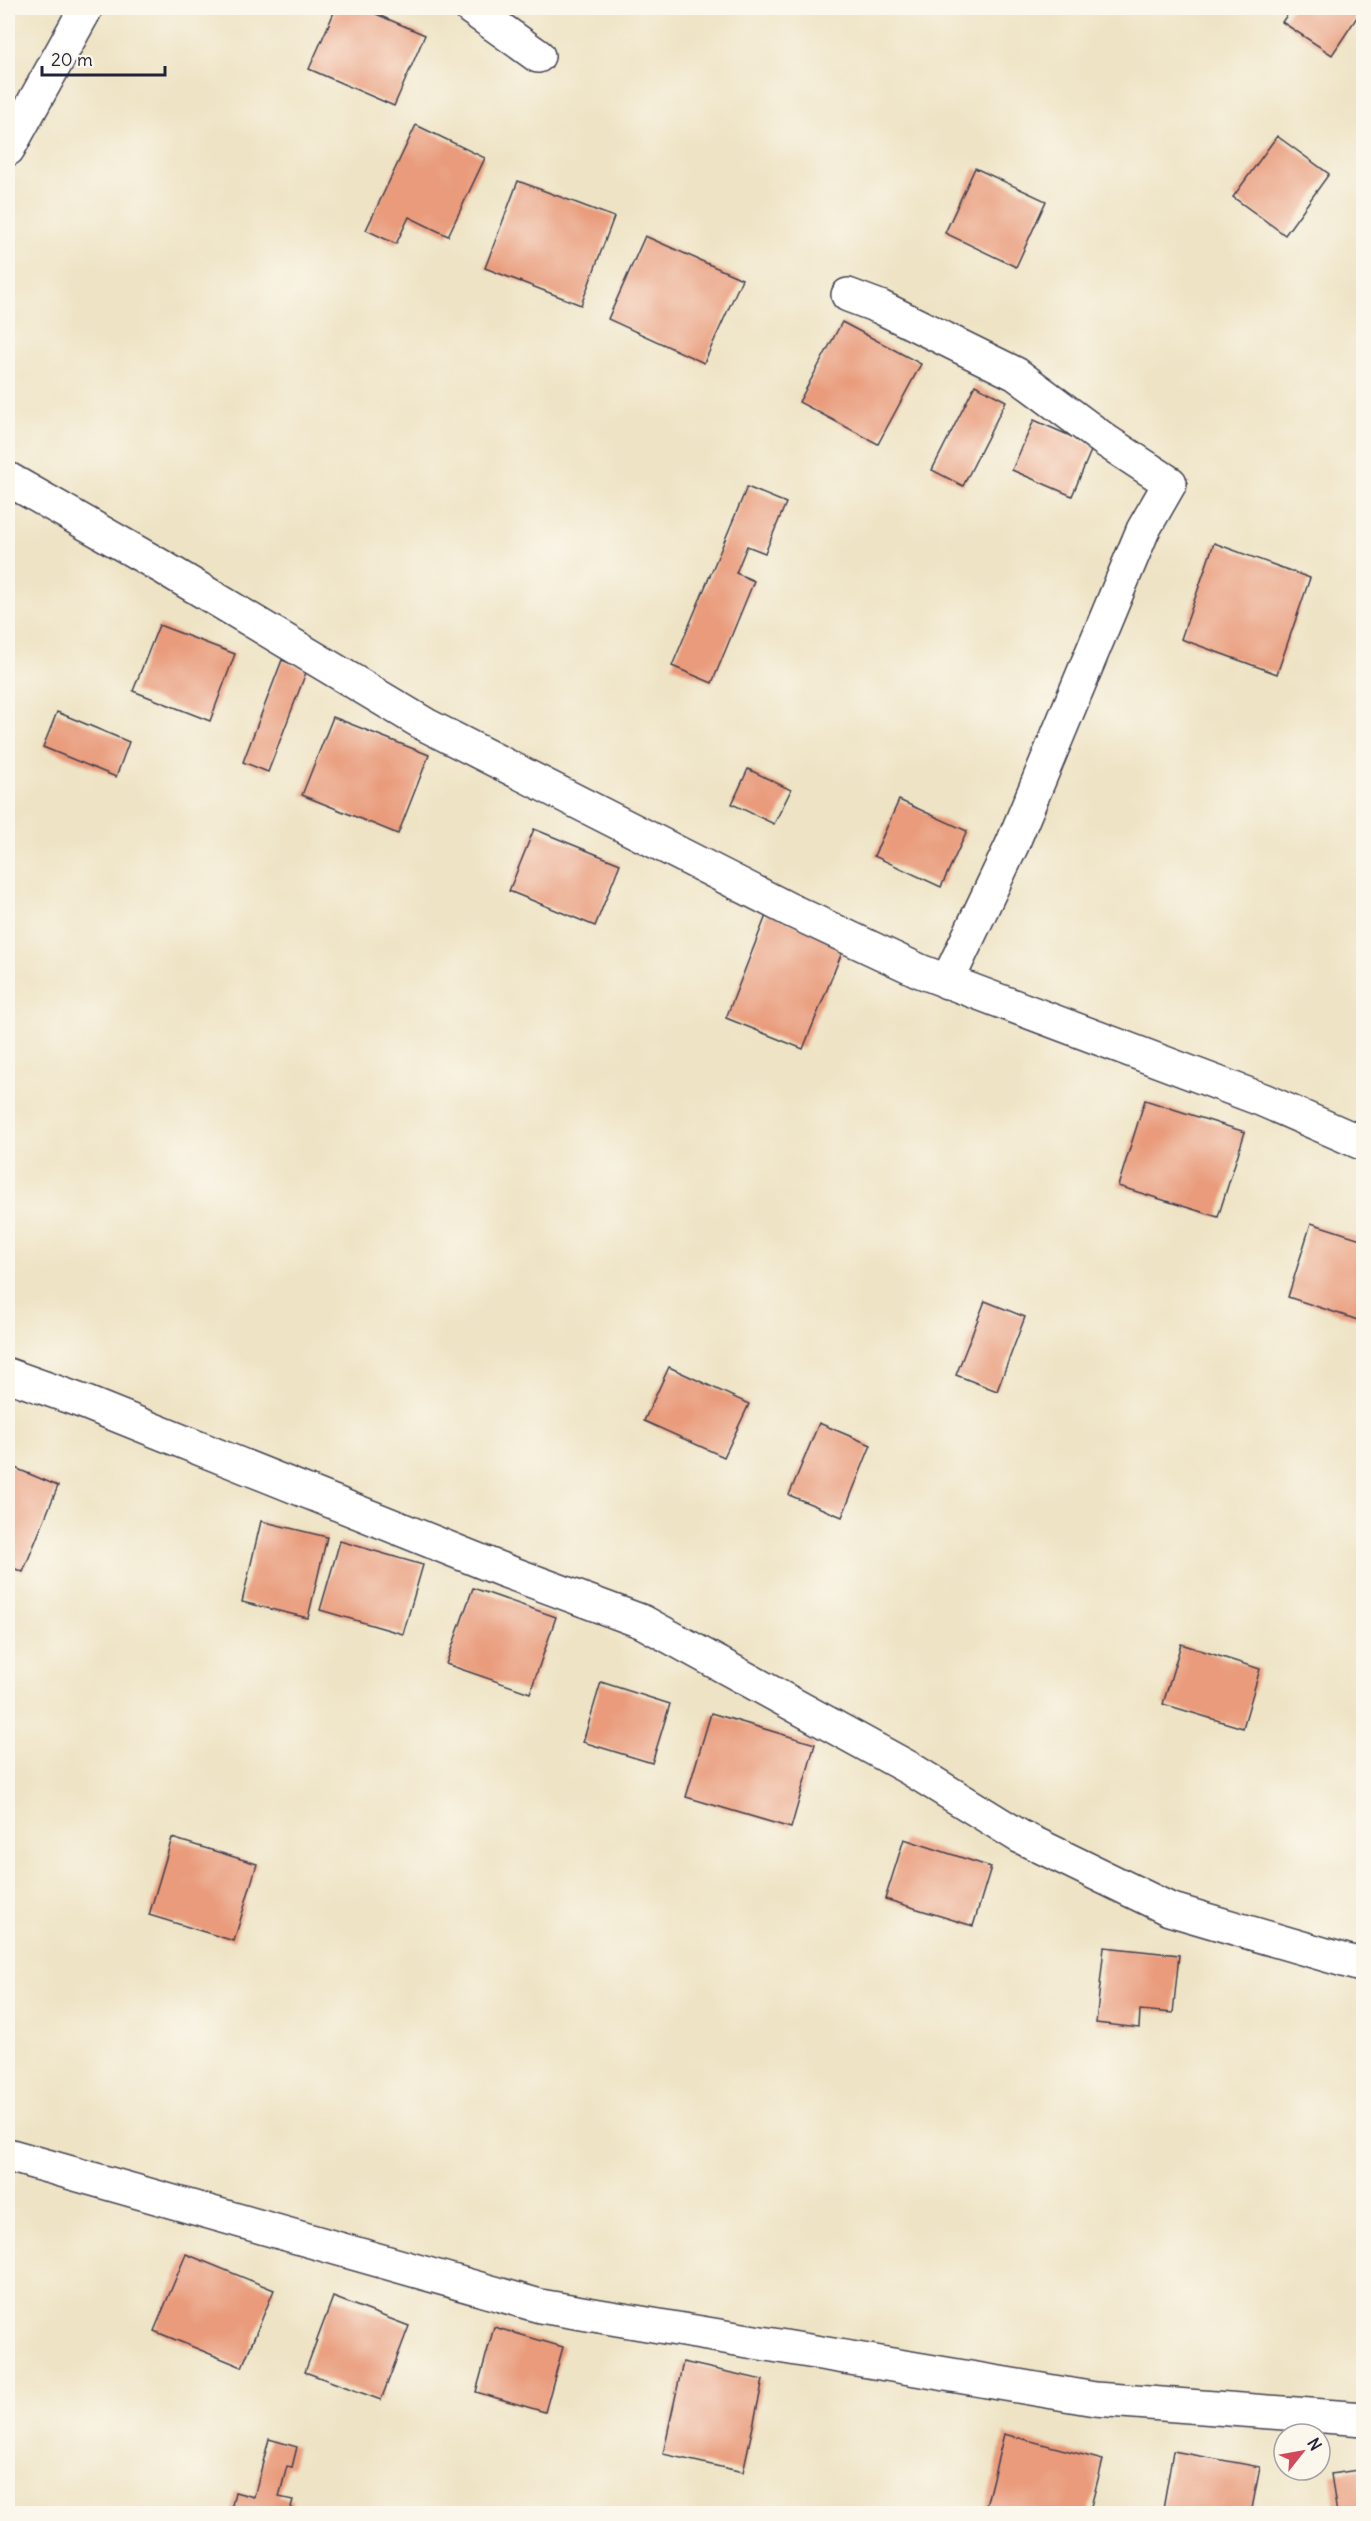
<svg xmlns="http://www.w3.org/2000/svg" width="1371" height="2521" font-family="Delius,sans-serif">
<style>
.building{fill:#e99b7c}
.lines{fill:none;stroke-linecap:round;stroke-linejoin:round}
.minor-casing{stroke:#413f50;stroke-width:36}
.minor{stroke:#fff;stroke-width:33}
</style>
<rect width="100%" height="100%" fill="#fbf7ec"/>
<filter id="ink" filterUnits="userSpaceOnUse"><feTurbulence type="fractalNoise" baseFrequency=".0167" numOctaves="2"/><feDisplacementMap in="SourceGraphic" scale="12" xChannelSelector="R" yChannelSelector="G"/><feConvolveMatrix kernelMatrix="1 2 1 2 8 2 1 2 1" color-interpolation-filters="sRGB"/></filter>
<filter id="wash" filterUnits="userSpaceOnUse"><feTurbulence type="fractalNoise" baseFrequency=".008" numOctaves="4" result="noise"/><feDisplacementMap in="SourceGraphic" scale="24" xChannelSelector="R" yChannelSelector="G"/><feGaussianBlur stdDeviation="1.35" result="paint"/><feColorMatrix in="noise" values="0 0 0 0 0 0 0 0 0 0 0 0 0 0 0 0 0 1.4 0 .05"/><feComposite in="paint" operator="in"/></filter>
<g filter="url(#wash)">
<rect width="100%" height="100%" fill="#eee3c4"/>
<g id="blocks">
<g class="building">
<polygon points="336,8 362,8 425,35 394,106 309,69"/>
<polygon points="1292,8 1363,8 1332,55 1282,22"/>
<polygon points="416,125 485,158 448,236 409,217 396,244 366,230"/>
<polygon points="1277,136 1329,174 1285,235 1233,197"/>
<polygon points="975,168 1046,201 1016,267 945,233"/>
<polygon points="518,181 614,217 581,305 485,268"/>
<polygon points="645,236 742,279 704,363 608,319"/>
<polygon points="842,322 921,364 878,444 799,402"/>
<polygon points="975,385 1006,401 963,486 932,470"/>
<polygon points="1034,420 1093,446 1072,496 1012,470"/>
<polygon points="747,487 786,503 765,553 747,546 736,573 754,581 712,683 672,666"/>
<polygon points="1214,543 1310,578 1277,674 1181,639"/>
<polygon points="159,625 235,654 210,721 133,691"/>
<polygon points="282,660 307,670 268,772 243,762"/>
<polygon points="57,712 129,742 116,777 43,747"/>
<polygon points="333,717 429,755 398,834 302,795"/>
<polygon points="748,769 791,790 774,824 732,804"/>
<polygon points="899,800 967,831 941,887 874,856"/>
<polygon points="534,829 620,864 595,926 509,891"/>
<polygon points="767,913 845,945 803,1049 726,1018"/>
<polygon points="1145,1100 1245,1132 1218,1217 1118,1186"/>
<polygon points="1311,1223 1364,1240 1364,1304 1358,1320 1288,1297"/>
<polygon points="985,1301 1025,1317 997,1391 956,1375"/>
<polygon points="669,1367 749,1404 724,1457 644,1421"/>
<polygon points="819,1423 871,1445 842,1517 789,1495"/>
<polygon points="8,1465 58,1486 23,1572 8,1566"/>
<polygon points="261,1521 327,1537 308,1618 242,1602"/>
<polygon points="340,1541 423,1565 403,1634 320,1610"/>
<polygon points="473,1588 556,1617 530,1693 446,1664"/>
<polygon points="1181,1644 1260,1669 1243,1728 1163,1704"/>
<polygon points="601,1682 670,1704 652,1763 583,1742"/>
<polygon points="711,1713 815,1744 791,1828 686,1797"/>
<polygon points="172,1838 257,1864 234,1941 149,1915"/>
<polygon points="904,1839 991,1867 973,1926 885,1899"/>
<polygon points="1104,1947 1179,1955 1173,2013 1140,2010 1139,2028 1096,2023"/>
<polygon points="186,2254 274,2290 242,2367 154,2331"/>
<polygon points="333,2297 409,2326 381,2400 305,2372"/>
<polygon points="494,2327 563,2347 545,2412 476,2392"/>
<polygon points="683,2362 763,2380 743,2472 663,2454"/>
<polygon points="1004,2434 1103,2460 1089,2514 984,2514"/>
<polygon points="269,2439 297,2447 292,2467 287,2466 279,2497 293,2500 289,2514 230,2514 235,2492 254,2497"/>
<polygon points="1173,2451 1260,2467 1251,2514 1162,2514"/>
<polygon points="1364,2469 1364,2514 1337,2514 1331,2474"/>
</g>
</g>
</g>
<g filter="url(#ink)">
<use href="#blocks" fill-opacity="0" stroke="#413f50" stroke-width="1.5"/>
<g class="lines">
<g class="minor-casing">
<g id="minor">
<polyline points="471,8 538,56"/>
<polyline points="8,149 86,8"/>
<polyline points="848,295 880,307 1016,374 1106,441 1170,483 1143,530 1012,845 947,982"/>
<polyline points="8,479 164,568 426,725 790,910 920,971 1263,1100 1364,1144"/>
<polyline points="8,1375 84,1402 500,1569 643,1622 909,1768 1019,1836 1169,1909 1364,1966"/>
<polyline points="8,2155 540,2306 1095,2399 1364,2419"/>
</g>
</g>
<use href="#minor" class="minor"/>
</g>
</g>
<rect width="1371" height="2521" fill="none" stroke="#fbf7ec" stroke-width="30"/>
<g transform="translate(1302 2452) rotate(59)"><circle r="28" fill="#fbf7ec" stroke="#a4a2a5" stroke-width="1.5"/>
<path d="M0-4.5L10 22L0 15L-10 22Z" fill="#d1495b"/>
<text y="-9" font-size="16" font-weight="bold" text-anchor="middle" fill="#22223b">N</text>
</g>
<path d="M42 66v9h123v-9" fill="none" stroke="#22223b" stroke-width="3"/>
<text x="51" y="66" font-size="18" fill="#22223b" stroke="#fbf7ec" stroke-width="4.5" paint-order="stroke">20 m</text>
</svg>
